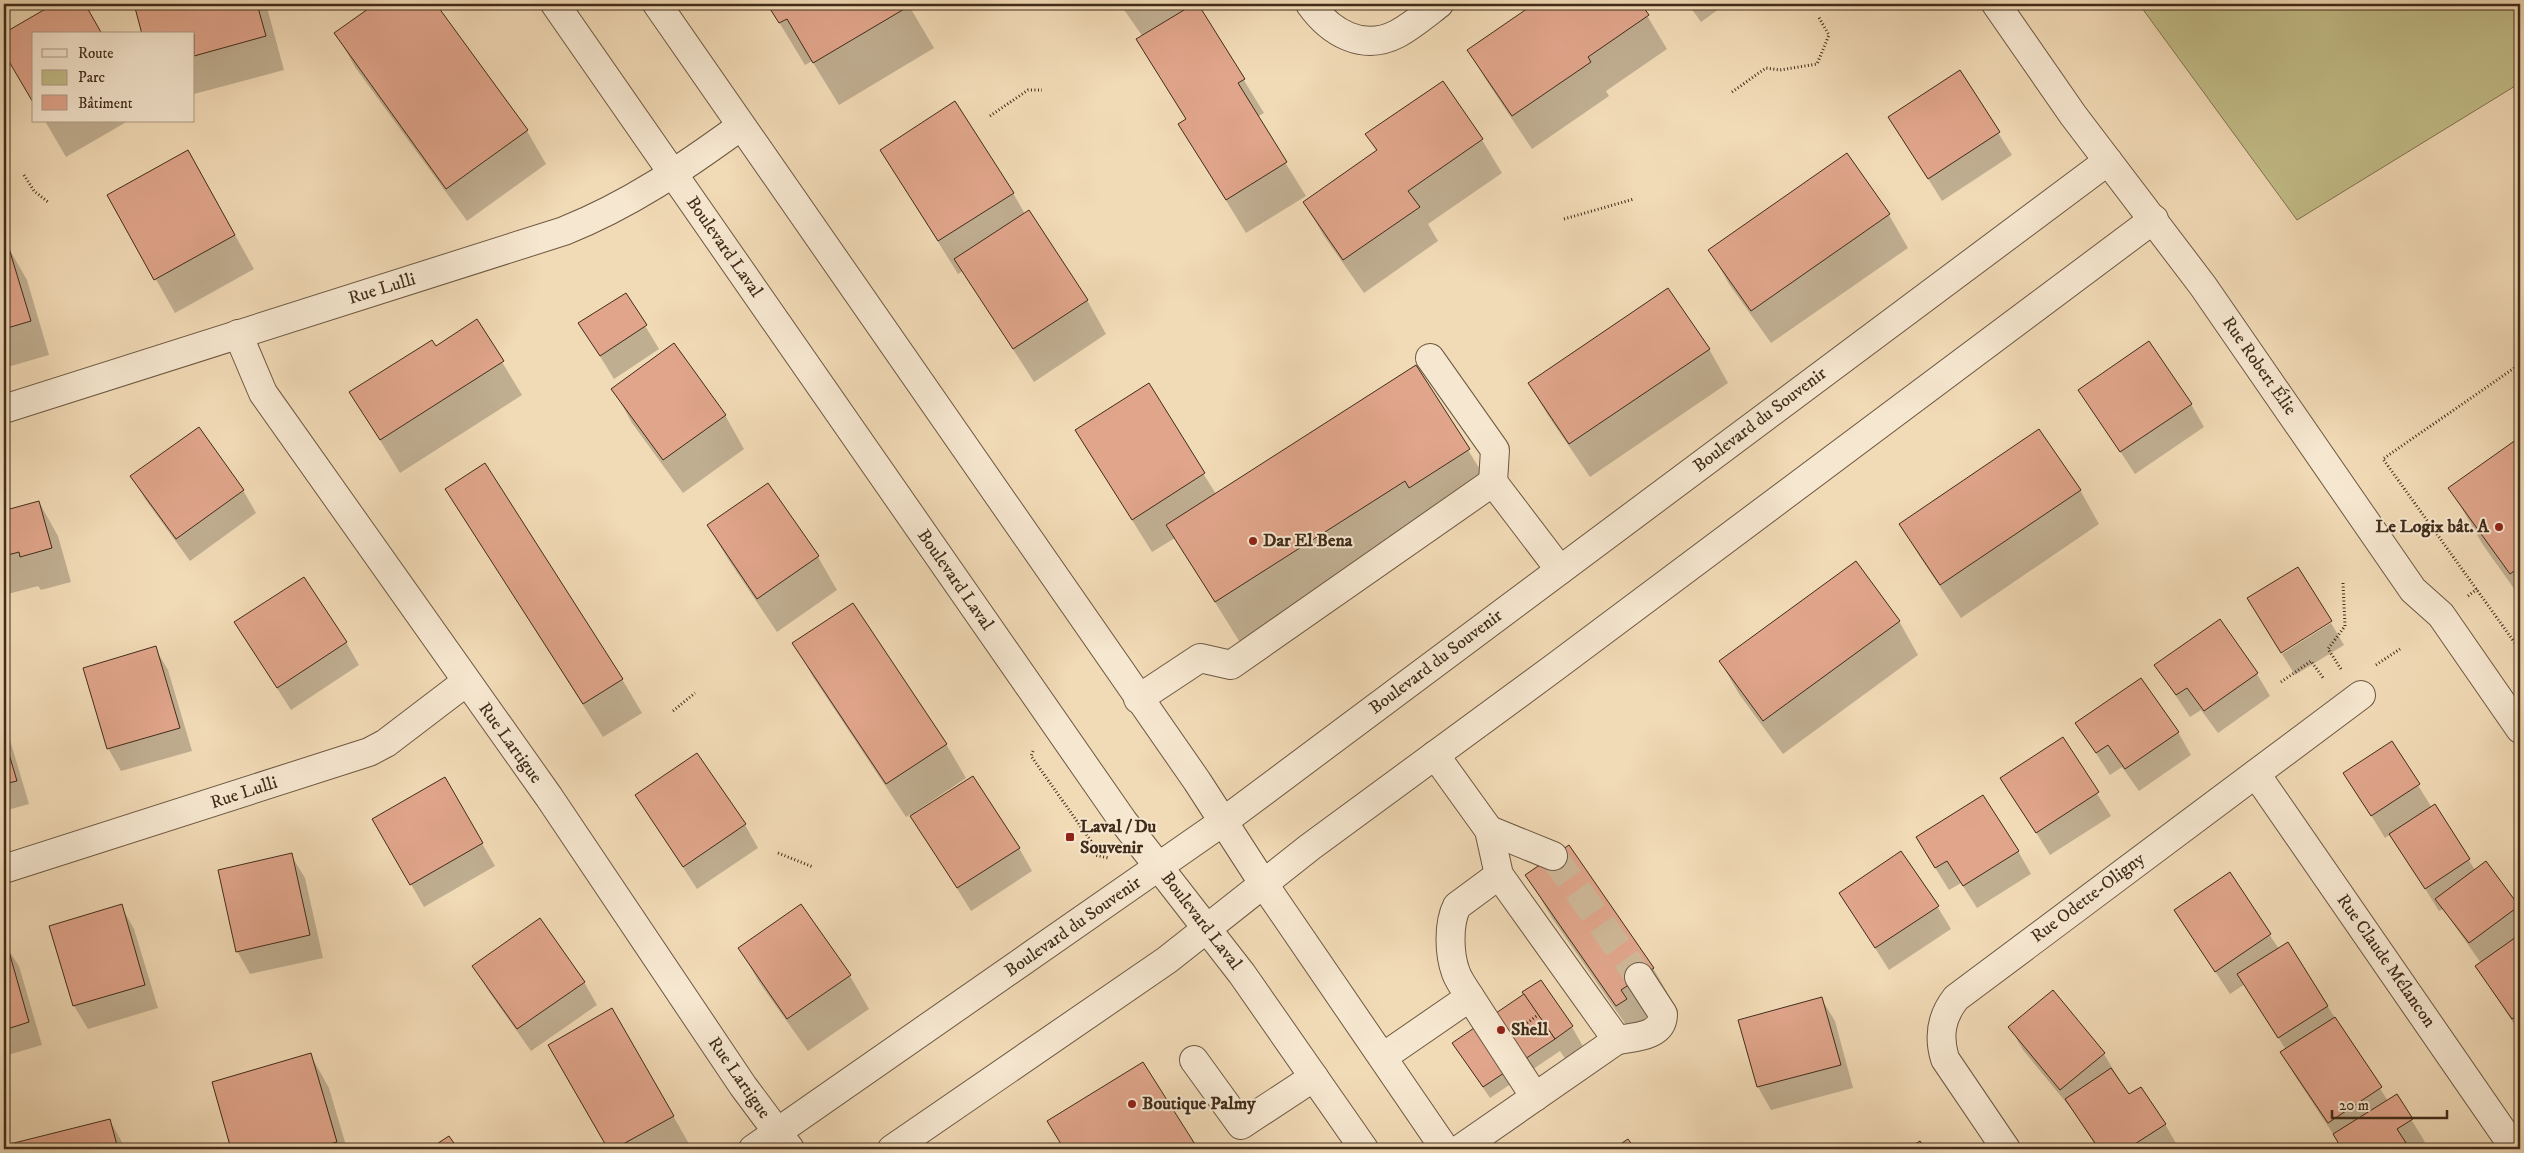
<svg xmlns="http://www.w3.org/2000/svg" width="2524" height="1153" font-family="'IM FELL DW Pica',serif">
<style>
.green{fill:#c2bd88;stroke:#827451}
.shadow{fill:#0003}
.building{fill:#e0a58b;stroke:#412c1a}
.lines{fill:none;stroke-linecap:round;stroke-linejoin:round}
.minor-tunnel{stroke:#ceb797;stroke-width:28;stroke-dasharray:28 14;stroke-linecap:butt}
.minor-casing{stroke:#6d5841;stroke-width:30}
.path{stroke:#412c1a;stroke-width:3;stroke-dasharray:1 2.5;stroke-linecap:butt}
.minor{stroke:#f6e7d0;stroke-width:28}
.poi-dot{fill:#8f2418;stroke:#f6e7d0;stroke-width:2}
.labels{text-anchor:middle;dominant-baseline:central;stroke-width:4;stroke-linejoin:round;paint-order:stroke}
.street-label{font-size:18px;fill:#412c1a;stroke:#f6e7d0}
.poi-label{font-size:18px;font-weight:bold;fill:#412c1a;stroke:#f6e7d0;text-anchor:start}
</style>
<rect width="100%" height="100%" fill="#f1dab6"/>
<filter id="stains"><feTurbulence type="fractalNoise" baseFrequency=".004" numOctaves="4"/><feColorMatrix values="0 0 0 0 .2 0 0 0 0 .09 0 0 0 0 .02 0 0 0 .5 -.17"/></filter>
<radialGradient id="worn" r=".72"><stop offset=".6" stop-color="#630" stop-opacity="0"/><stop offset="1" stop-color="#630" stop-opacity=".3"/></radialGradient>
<polygon class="green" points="2139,4 2520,4 2520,83 2297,220"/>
<g class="shadow">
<polygon points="135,4 266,4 284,70 194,94 194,34 143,34"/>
<polygon points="377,4 434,4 527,131 546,164 467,221 355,67 336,33"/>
<polygon points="768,4 908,4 934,48 839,105 812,61 805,65"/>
<polygon points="1120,4 1197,4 1264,113 1257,117 1306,196 1246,233 1179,124 1187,120 1138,40 1143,37"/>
<polygon points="1536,4 1640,4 1667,49 1606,91 1609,96 1532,149 1488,83 1468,50"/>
<polygon points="1688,4 1726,4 1701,22"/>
<polygon points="1960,72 2012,155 1942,201 1890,118"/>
<polygon points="1442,83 1482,140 1502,173 1428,224 1438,241 1364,293 1324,236 1304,202 1377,152 1367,135"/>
<polygon points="45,121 128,121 66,157"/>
<polygon points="881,150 1013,193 1025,214 1087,300 1106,334 1034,382 963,271 958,274"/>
<polygon points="207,185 254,269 175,313 109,196"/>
<polygon points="1889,215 1908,248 1771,343 1729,284 1710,250"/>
<polygon points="8,247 27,280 49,355 4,368 4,248"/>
<polygon points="626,294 659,349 614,379 580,324"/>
<polygon points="477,321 522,395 400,473 351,393 435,347"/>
<polygon points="1709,349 1728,383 1590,477 1549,417 1529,384"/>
<polygon points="1416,366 1494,492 1241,644 1175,538 1152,552 1076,430 1148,385 1216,494"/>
<polygon points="613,389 725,415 744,449 683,493 632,423"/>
<polygon points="2080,390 2191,404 2204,427 2135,474"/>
<polygon points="2520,438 2520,597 2483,545 2450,488"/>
<polygon points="132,476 243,490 256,513 190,561 145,499"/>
<polygon points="447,490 622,679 642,713 603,737"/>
<polygon points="2080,490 2099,524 1961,618 1920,557 1900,524"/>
<polygon points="39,502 58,536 71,582 41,590 38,586 4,595 4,507 7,511"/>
<polygon points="708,526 818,557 837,590 777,632 728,559"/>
<polygon points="1899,621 1918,655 1783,754 1739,694 1720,661"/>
<polygon points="235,623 346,642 359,665 291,710"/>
<polygon points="2331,623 2344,645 2295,675 2282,654"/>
<polygon points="794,643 946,744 966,778 915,812 916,814 1019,848 1032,871 971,911 911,814 906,817 813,677"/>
<polygon points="155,648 168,670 192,751 121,771 108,748"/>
<polygon points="2156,666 2257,674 2270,696 2218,733 2201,710 2190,717"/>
<polygon points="4,720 29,804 4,811"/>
<polygon points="2077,724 2178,732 2191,755 2139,791 2122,767 2110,775"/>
<polygon points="2063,739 2111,816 2050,855 2002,778"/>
<polygon points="2392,743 2432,808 2434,806 2475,870 2520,911 2520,1033 2476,966 2481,963 2443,909 2439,911 2391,834 2385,838 2345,773"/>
<polygon points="445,779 495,866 424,907 374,819"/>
<polygon points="636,795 745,825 758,848 697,889"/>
<polygon points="2018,851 2031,874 1977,908 1961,883 1949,890 1931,861"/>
<polygon points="291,855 305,878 323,958 250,974 237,951"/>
<polygon points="2229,874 2279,949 2288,944 2388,1101 2411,1119 2425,1142 2414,1149 2343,1149 2295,1076 2282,1053 2286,1050 2245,984 2230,994 2175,911"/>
<polygon points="1527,875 1653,968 1678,1011 1645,1033 1642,1048 1552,918"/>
<polygon points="1840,893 1937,906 1951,929 1889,970"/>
<polygon points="121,906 134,929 158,1008 88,1029 74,1006 51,927"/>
<polygon points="4,943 19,966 42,1045 4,1056"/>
<polygon points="740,949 850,976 869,1009 808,1051 759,982"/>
<polygon points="474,966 584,982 597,1005 531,1051 487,989"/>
<polygon points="1541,981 1572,1027 1596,1069 1580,1081 1560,1051 1490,1098 1460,1054"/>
<polygon points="2053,992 2104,1054 2129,1096 2165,1124 2178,1147 2175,1149 2098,1149 2074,1112 2023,1050 2010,1027"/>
<polygon points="1821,998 1835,1021 1853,1088 1771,1110 1758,1087 1740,1021"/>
<polygon points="612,1009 692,1149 610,1149 550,1045"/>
<polygon points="310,1054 329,1088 347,1149 232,1149 213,1083"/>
<polygon points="1143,1064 1197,1149 1064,1149 1049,1122"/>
<polygon points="110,1121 126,1149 12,1149 11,1145"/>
</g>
<g class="building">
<polygon points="54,4 85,4 102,34 34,34 34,104 4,53 4,33"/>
<polygon points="134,4 257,4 266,36 194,56 194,34 142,34"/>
<polygon points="375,4 436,4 528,130 446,189 334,33"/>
<polygon points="767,4 910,4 911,5 813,63 787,19 779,23"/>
<polygon points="1194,4 1198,4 1245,79 1238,83 1287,162 1226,200 1178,124 1186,119 1136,39"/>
<polygon points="1534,4 1641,4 1649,15 1588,57 1591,62 1512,116 1467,50"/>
<polygon points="1960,70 2000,132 1928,179 1888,117"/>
<polygon points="1443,81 1483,139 1408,191 1420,207 1343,260 1303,202 1377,150 1365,134"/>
<polygon points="955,101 1014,193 938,241 880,150"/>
<polygon points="188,150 235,235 154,280 107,195"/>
<polygon points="1847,153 1890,214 1751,311 1708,250"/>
<polygon points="1029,210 1088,300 1013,349 954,259"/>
<polygon points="8,245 31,321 4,329 4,247"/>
<polygon points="1668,288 1710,349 1569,444 1528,383"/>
<polygon points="626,293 647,325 600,356 578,323"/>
<polygon points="477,319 504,361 380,440 349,392 432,340 436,346"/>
<polygon points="2149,341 2192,404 2120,452 2078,390"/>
<polygon points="674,343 726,415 663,460 611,389"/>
<polygon points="1416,365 1470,449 1409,488 1405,481 1215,602 1166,525"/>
<polygon points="1149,383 1205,473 1132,520 1075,430"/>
<polygon points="199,427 244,490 176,539 130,476"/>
<polygon points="2039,429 2081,490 1940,585 1899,524"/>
<polygon points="2520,437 2520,567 2510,574 2448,488"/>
<polygon points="485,463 623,679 583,704 445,489"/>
<polygon points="768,483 819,556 757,599 707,525"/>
<polygon points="39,501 52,548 20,557 19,552 4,556 4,506 6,510"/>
<polygon points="1856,561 1900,621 1763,721 1719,661"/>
<polygon points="2298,567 2332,621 2281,653 2247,598"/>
<polygon points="304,577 347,642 277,688 234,622"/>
<polygon points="853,603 947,744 886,784 792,643"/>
<polygon points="2220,619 2258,673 2204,711 2187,688 2176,695 2154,665"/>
<polygon points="156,646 180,728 107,749 83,668"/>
<polygon points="2141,678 2179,732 2125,769 2108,745 2096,753 2075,723"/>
<polygon points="4,737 17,781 4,784"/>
<polygon points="2063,737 2099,792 2036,833 2000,778"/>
<polygon points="2392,741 2420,784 2371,816 2343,773"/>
<polygon points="697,753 746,824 683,867 635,795"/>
<polygon points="973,776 1020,848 957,888 910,816"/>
<polygon points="445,777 483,843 410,885 372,819"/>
<polygon points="1983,795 2019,851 1963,886 1947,861 1935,868 1916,837"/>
<polygon points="2435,804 2470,859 2425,889 2389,834"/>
<polygon points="1569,845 1654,968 1621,990 1627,999 1616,1006 1525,875"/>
<polygon points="1901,851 1939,906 1875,948 1839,893"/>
<polygon points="292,853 310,935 236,952 218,870"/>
<polygon points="2486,861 2519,906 2469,943 2435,899"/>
<polygon points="2230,872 2271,934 2215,972 2174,910"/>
<polygon points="122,904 145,985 73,1006 49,926"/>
<polygon points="801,904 851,975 787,1019 738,948"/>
<polygon points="540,918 585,982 517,1029 472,966"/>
<polygon points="2519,935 2520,1013 2512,1019 2475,966"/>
<polygon points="6,941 29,1022 4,1030 4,942"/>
<polygon points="2288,942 2328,1006 2278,1038 2237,974"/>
<polygon points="1541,980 1573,1026 1555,1039 1522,992"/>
<polygon points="2053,990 2105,1053 2060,1090 2008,1027"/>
<polygon points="1524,994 1555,1039 1483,1087 1452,1043"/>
<polygon points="1822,997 1841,1065 1757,1087 1738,1020"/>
<polygon points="612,1008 674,1116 614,1149 608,1149 548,1045"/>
<polygon points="2335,1017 2382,1087 2328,1123 2280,1052"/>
<polygon points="311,1053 337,1142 310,1149 231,1149 212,1082"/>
<polygon points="1143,1062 1198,1149 1064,1149 1047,1121"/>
<polygon points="2111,1068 2129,1094 2141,1087 2166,1124 2127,1149 2099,1149 2065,1099"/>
<polygon points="2397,1094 2413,1119 2397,1129 2410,1149 2342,1149 2333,1134"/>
<polygon points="110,1119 118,1149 11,1149 10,1144"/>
<polygon points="449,1136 458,1149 429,1149"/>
<polygon points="1628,1139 1635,1149 1613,1149"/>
<polygon points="1920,1141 1925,1149 1907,1149"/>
</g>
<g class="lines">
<polyline class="minor-tunnel" points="1553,856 1639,977"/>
<g class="minor-casing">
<g id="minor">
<polyline points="555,4 1123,821 1242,974 1364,1149"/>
<polyline points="657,4 1197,781 1263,883 1445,1149"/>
<path d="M1310,4c20,28 52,48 87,30 15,-8 29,-20 42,-30"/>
<polyline points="1996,4 2073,115 2203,286 2413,590 2441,615 2520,729"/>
<polyline points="238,334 263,393 549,797 743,1086 790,1149"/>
<polyline points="1430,358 1495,450 1493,482"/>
<path d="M4,409l560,-178c67,-27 119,-63 177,-105"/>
<polyline points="1138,699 1200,658 1231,665 1493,482 1560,570"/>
<polyline points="1435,755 1489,830 1499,875 1617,1040 1460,1149"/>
<polyline points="2256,774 2515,1149"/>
<polyline points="1489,830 1553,856"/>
<polyline points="4,869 369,752 386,743 466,682"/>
<polyline points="1470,997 1535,1097"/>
<path d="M1617,1040c17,-3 46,-3 46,-26l-24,-37"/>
<path d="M1383,1057l87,-60c-5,-8 -11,-16 -14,-24 -7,-19 -8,-49 1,-67l42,-31"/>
<polyline points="1194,1060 1241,1125 1314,1077"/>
<polyline points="753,1149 1224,821 2108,161"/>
<polyline points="892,1149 1167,960 1310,847 1555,667 2154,219"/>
<path d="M2006,1149l-61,-90c-7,-23 -4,-42 11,-61l405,-303"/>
</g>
</g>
<g class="path">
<polyline points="1732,92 1766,68 1780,70 1817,64 1829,35 1818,16"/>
<polyline points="990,116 1028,90 1042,90"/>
<polyline points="24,175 34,191 48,202"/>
<polyline points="1564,219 1634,199"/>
<polyline points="2520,364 2383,459 2520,650"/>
<polyline points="2468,596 2477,589"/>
<polyline points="2376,665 2400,649"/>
<polyline points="2341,669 2328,649 2345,626 2343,583"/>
<polyline points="2281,682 2311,661 2324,679"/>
<polyline points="673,711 695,693"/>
<polyline points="1033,751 1031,756 1091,841 1094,855 1109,858"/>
<polyline points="778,853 813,867"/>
<polyline points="1527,1023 1538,1015"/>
</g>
<use href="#minor" class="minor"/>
</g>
<g class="poi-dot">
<circle cx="2499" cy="527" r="5"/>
<circle cx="1253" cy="541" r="5"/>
<rect x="1065" y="832" width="10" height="10" rx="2.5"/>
<circle cx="1501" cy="1030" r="5"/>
<circle cx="1132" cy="1104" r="5"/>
</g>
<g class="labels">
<g class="street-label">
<text transform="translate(724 247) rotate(55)">Boulevard Laval</text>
<text transform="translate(382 289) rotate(-17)">Rue Lulli</text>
<text transform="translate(2259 366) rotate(55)">Rue Robert Élie</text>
<text transform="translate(1760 420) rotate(-37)">Boulevard du Souvenir</text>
<text transform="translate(955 580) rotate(55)">Boulevard Laval</text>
<text transform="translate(1436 662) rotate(-37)">Boulevard du Souvenir</text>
<text transform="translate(510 743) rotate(54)">Rue Lartigue</text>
<text transform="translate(244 793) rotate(-18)">Rue Lulli</text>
<text transform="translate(2088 898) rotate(-37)">Rue Odette-Oligny</text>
<text transform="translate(1201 921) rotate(52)">Boulevard Laval</text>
<text transform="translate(1073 927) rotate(-35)">Boulevard du Souvenir</text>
<text transform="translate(2386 961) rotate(55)">Rue Claude Mélancon</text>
<text transform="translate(739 1078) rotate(55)">Rue Lartigue</text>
</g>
<g class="poi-label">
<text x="2489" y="527" text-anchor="end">Le Logix bât. A</text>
<text x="1263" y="541">Dar El Bena</text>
<text x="1080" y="827">Laval / Du<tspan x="1080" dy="21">Souvenir</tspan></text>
<text x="1511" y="1030">Shell</text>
<text x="1142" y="1104">Boutique Palmy</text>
</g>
</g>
<rect width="2524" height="1153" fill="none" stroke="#f1dab6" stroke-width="20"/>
<rect x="5" y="5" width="2514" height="1143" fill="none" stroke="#412c1a" stroke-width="2.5"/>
<rect x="10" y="10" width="2504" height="1133" fill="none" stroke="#412c1a"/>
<rect x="32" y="32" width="162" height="90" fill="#f6e7d0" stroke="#ae9c87"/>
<rect x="42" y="49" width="25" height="8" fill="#f6e7d0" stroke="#ae9c87"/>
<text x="78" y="58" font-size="15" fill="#412c1a">Route</text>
<rect x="42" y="70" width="25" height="15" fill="#c2bd88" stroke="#ae9c87"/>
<text x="78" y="82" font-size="15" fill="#412c1a">Parc</text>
<rect x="42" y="95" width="25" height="15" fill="#e0a58b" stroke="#ae9c87"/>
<text x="78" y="108" font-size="15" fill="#412c1a">Bâtiment</text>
<path d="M2332 1110v8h115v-8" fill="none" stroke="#412c1a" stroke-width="2.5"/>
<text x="2339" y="1110" font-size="15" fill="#412c1a" stroke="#f6e7d0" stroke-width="4" paint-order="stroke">20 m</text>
<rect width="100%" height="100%" filter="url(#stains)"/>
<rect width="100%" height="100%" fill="url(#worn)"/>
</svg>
